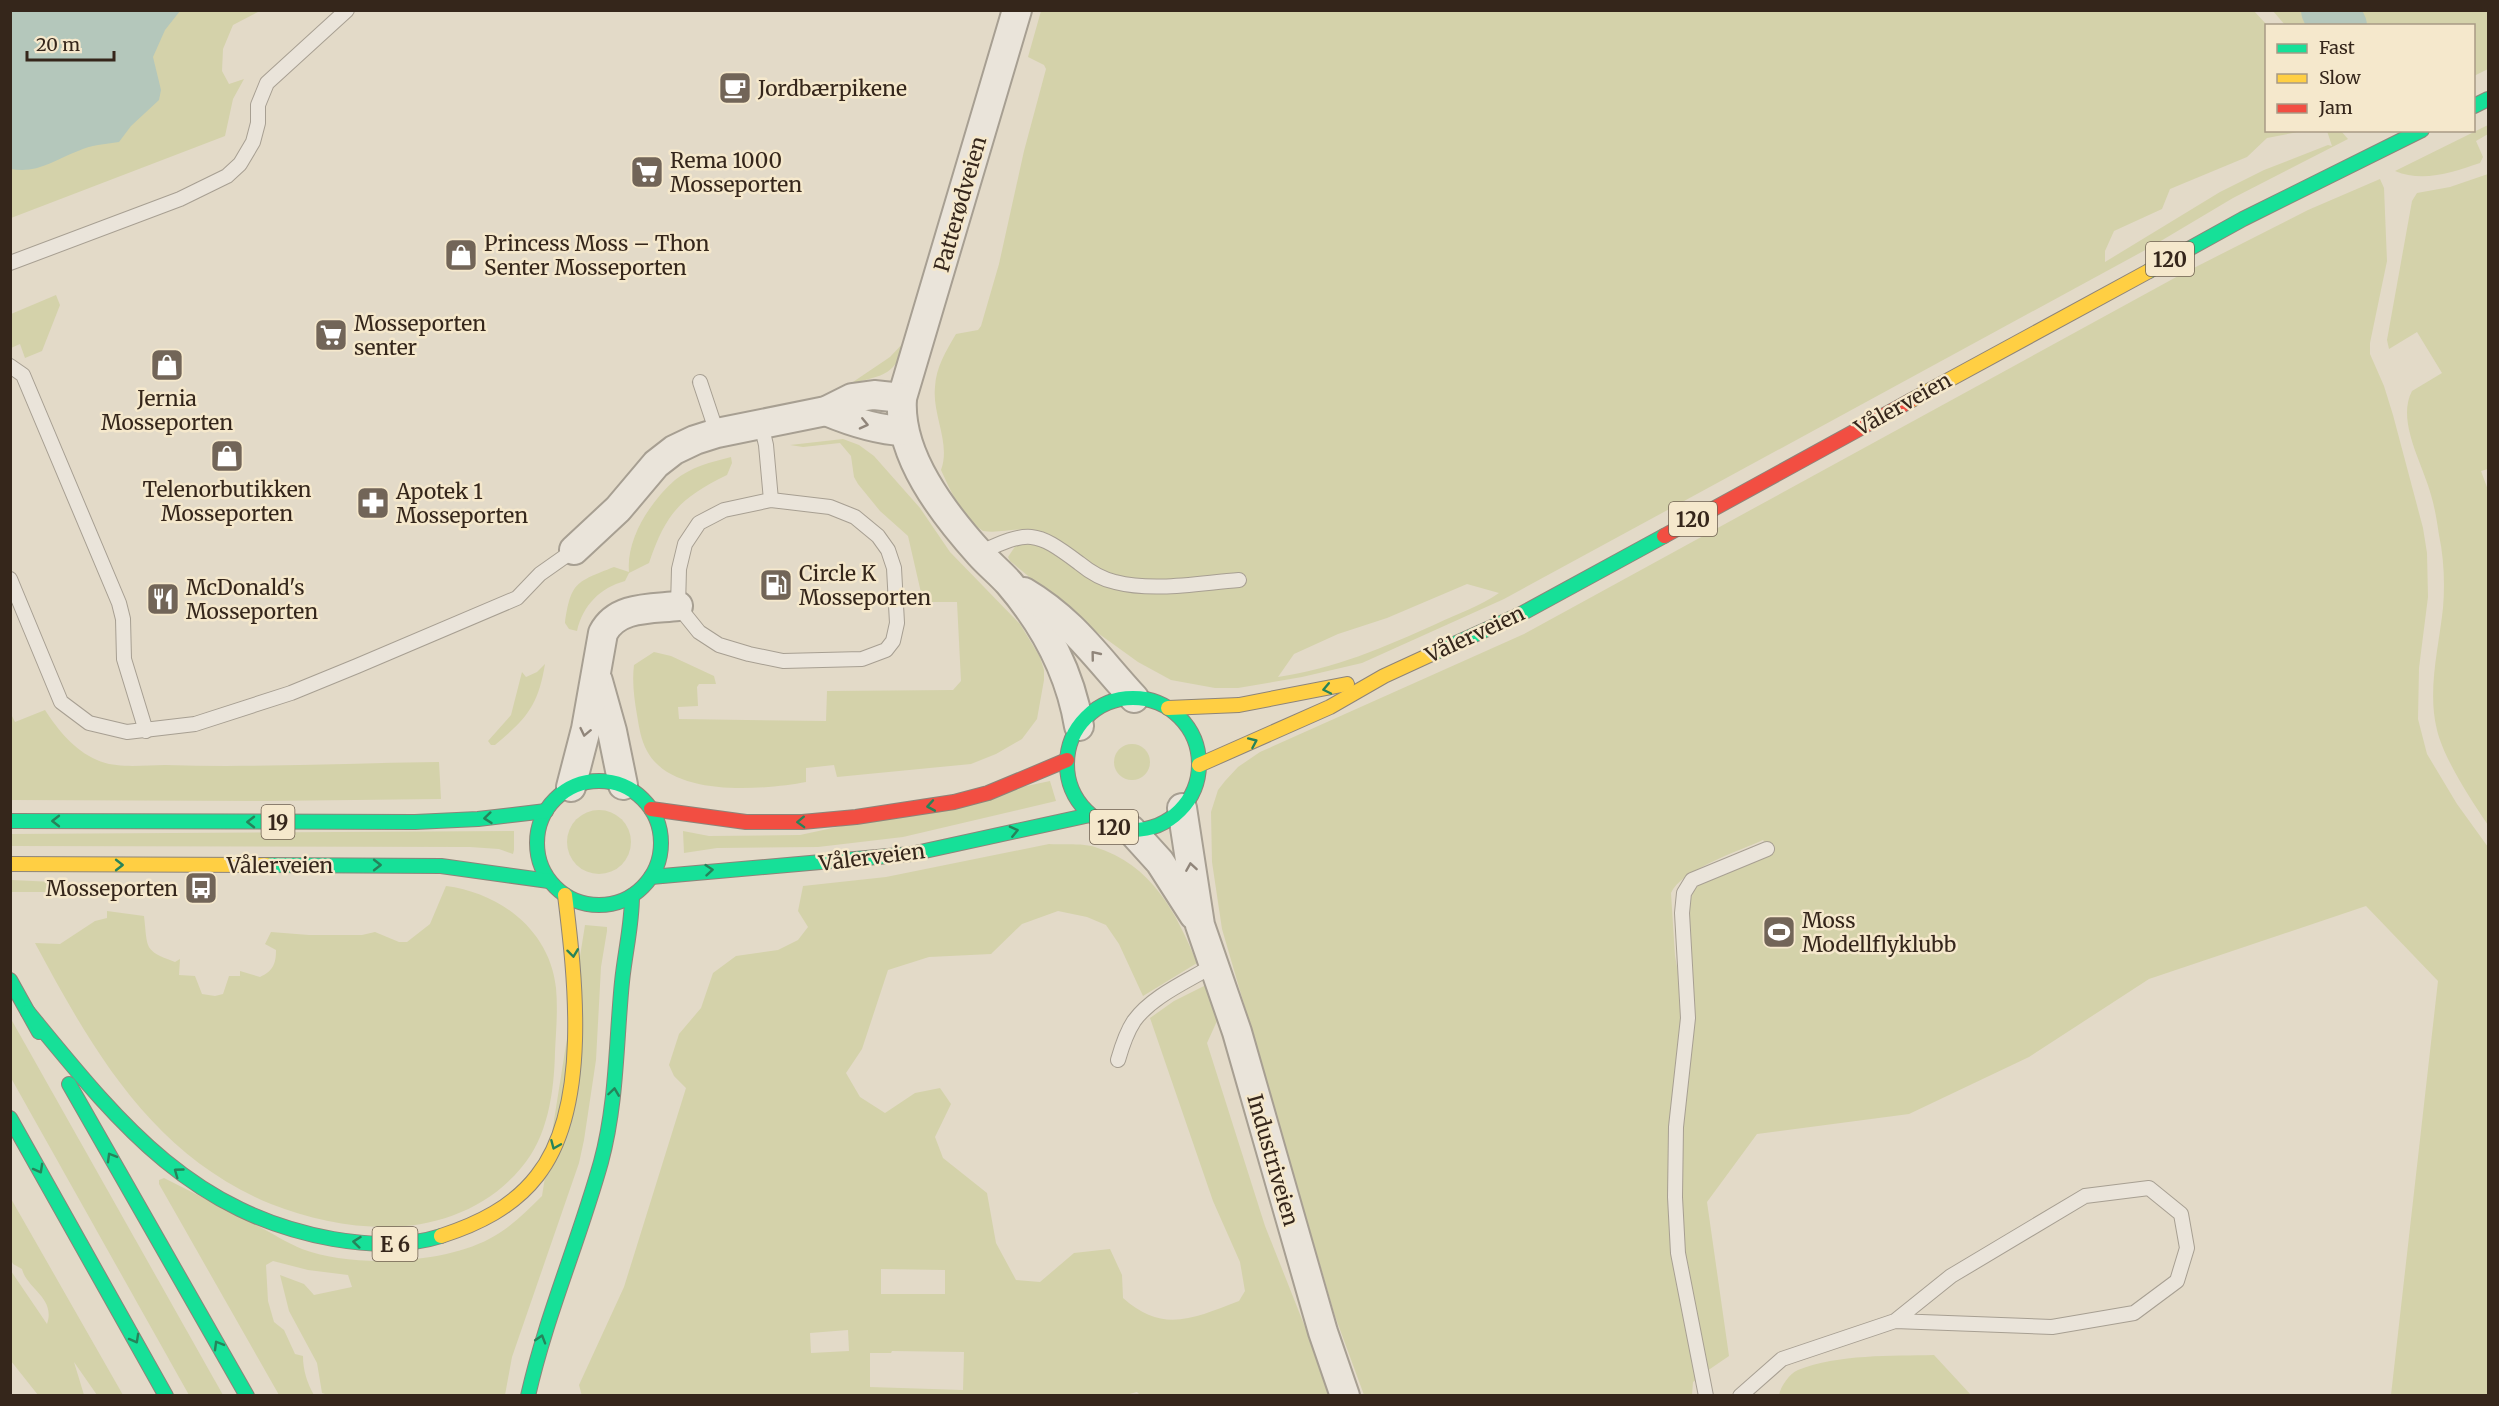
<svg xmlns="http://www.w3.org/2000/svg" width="2499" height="1406" font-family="Merriweather,serif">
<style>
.green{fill:#d4d2aa;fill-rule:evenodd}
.water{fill:#b4c7bb}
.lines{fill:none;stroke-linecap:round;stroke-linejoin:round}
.river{stroke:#b4c7bb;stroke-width:52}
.lane-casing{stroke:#a79f92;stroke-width:16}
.street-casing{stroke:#a79f92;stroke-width:32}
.fast-casing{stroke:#8d8479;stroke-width:16}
.slow-casing{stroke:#8d8479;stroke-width:16}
.jam-casing{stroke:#8d8479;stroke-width:16}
.lane{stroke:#eae4da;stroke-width:14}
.street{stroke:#eae4da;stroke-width:28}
.fast{stroke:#16e098;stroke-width:14}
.slow{stroke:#ffcf43;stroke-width:14}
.jam{stroke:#f24e42;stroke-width:14}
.oneway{stroke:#90857a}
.oneway2{stroke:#26835a}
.labels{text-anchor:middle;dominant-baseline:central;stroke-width:5;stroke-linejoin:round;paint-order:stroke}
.shield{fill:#f5e8cc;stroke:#6f6050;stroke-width:1.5}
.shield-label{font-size:20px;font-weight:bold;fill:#35261b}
.poi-label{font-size:21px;fill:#35261b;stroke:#f5e8cc;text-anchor:start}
.street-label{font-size:21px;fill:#35261b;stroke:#f5e8cc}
</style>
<rect width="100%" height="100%" fill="#e3dac8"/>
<g class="green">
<polygon points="49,10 260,11 233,25 223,49 222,71 229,84 244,79 233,99 225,136 11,218 11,22"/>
<path d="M1041,11h1213l13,14 -1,105 37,1 -36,7 -20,19 -77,32 -8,20 -48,22 -9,20v11l115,-70 44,-22 64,-25 4,1 -5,-15h14l7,8 -115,59 -84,50 -645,351 -142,64 -60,14 -64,11h-23l-44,-8 -33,-18 -43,-31 -85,-70 -2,-4 8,-12 12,-2 15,4 47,31 122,9 -2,-12c-36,5 -80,14 -113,-6 -20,-12 -36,-31 -59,-38 -16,-5 -37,3 -55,0 -21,-14 -32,-39 -42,-61 10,-27 -9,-55 -6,-83 1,-20 11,-36 21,-53l22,-4 3,-4 18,-62 25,-113 22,-82 -2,-4 -16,-8zM1467,584l32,9c-19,13 -42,21 -63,31 -51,23 -102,45 -158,53l16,-23 44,-20 49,-16z"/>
<polygon points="2273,11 2488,11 2488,69 2474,76 2474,26 2285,25"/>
<path d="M2488,125v9l-12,7 7,16 -3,6c-27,9 -57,20 -85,8z"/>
<path d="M2488,174v295l-7,2 7,19v335c-17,-25 -44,-66 -51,-95 -10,-40 2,-83 6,-122 2,-24 1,-50 -4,-73 -2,-13 -4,-27 -8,-40 -8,-31 -35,-74 -19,-104l30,-18 -25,-41 -28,17 -2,-9 25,-139 5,-8 33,-6z"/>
<path d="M2380,179l4,9 3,73 -17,82v11l14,32 9,29 30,113 4,25 1,44 -9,71 -1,51 9,35 30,50 31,43v548h-97l47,-414 -72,-75 -217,73 -120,78 -120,57 -152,20 -50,68 22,154 -22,15c-10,-49 -23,-99 -27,-149 -2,-43 3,-87 6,-129l-16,37 27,249 -4,3 -1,13h-328l-29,-79 -113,-387 -10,-67 -1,-50 7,-22 7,-9 13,-14 22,-15 264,-118 656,-359 128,-65zM1763,840l10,10c-15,7 -66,26 -75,35 -18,19 -7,74 -5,99l-11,10 -7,-38 -4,-63c10,-23 68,-42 92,-53z"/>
<polygon points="56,295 60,305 42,351 25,358 20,344 11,348 11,314"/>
<path d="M907,339c-13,38 -21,35 -57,45l40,-27z"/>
<path d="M843,439l16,6 15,11 46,52 30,44 70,72 20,33 4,13v10l-7,39 -15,20 -26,15 -25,10 -134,13 -3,-12 -28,3v14c-43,8 -134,16 -159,-31 -6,-11 -8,-24 -10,-36 -3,-17 -5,-34 -3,-50l20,-13 17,4 43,20 2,8h-17l-2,3 1,19 -20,1 1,12 147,2 1,-30 126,-1 8,-9 -4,-79h-29l-6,-5 -14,-61 -28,-25 -22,-27 -4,-7 -3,-21 -11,-13 -37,4 -13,-2z"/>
<path d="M731,457l1,6 -5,12c-47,23 -61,38 -78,88l-20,10 -4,8c-25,7 -42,24 -48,50l-8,-2 -4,-6c6,-41 11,-41 49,-56l15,5c-3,-33 21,-70 46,-92 16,-13 36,-18 56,-23z"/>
<path d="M545,664c-7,42 -18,54 -50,81h-4l-3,-4 23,-26 11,-43 4,5 11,-5z"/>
<path d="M45,710c13,20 29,40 52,50 19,9 47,5 68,5 91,3 183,-2 274,-3l2,37 -175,2 -255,-1v-86l4,8z"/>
<circle cx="1132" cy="762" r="18"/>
<polygon points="1050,781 1056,801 903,837 818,847 717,848 684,853 683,831 709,836 800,835"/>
<circle cx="599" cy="842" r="32"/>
<polygon points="514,831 514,850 513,854 499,849 470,847 11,846 10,834"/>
<path d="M1049,844c14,1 33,-1 46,3 57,18 81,65 102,116l-54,33 -24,-52 -13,-19 -19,-8 -29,-6 -36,13 -31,30 -62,3 -41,13 -26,79 -16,24 14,24 25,16 30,-20 25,-5 11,16 -16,33 8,21 44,35 9,50 20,37 24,2 34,-29 36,-4 12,26 1,23c40,36 71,20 116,3l6,-10 -5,-29 -27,-61 -63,-183 24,-17 32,-16 11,36 -10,22 58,183 67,169 -191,1 -4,-4 -15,4h-540l-3,-11 45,-98 62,-199 -12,-12 -5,-11 10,-31 22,-26 12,-35 23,-17 42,-6 20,-10 10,-13 -10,-16 5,-25 83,-9zM881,1269l64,1v24h-64zM848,1330l1,21 -38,2 -1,-20zM892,1351l72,1 -1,38 -93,-3v-34h21z"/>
<polygon points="11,880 54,882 101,895 78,892 11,892"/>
<path d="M446,886c55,7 104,45 110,102 2,22 0,43 -1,64 -1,40 -7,85 -34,116 -33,40 -84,59 -135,59 -40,0 -79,-9 -115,-23 -119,-49 -178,-153 -236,-261l25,1 35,-23 12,-3v-7l37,5c4,33 -1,34 31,46l5,-3 -1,16 16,1 7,18 13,2 8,-2 6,-18h11v-5l20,6c13,-6 16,-13 16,-27l-11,-6 6,-12 38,3h53l13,-3 24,10h8l23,-18z"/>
<path d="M585,925l22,2v4l-6,36 -5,93 -12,80 -5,23 -67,194 -7,38 -174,1 -9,-3 -5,-30 -28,-52 -9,-36 24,9 10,11 38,-8 -4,-12 -40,-5 -35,-9 -7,4 2,36 6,21 10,8 11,24 8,2c0,14 4,27 11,39h-35l-120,-211v-4l5,-2c32,16 63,32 94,48 14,7 29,17 44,23 50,19 140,15 187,-10 20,-10 37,-27 53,-43z"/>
<polygon points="11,1019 223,1395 189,1395 11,1078"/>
<path d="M10,1197l113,198h-26l-23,-33 10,33h-46l-27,-34v-90l36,53c9,-26 -20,-35 -25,-55l-9,-5 -2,-4z"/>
<path d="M1934,1355l37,40h-192c2,-9 10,-21 19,-25 40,-16 94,-14 136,-15z"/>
</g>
<path class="water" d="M11,10l169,1 -15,19 -12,27 8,33 -2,10 -28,26 -12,16c-14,2 -28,3 -41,9 -24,9 -41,23 -67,18z"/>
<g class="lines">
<polyline class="river" points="2327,10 2341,26"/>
<g class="lane-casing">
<g id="lane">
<polyline points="10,263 180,199 227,176 240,164 253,142 258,123 258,105 267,83 347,10"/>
<polyline points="10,366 23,375 119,603 123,619 124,659 146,731"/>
<polyline points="700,382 717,433"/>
<polyline points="761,424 766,445 771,500"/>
<polygon points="771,500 830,507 855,517 878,536 888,550 894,568 897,623 893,641 886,650 862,659 783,661 749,654 719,645 699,632 678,606 679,569 685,544 699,523 724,510"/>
<path d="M979,553c50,-23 56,-23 100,10 11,9 22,16 36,19 39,10 84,1 124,-2"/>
<polyline points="10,579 61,702 89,723 127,732 195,724 291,693 357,666 517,598 540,574 574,550"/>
<path d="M1118,1060c4,-14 8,-27 16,-39 18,-25 54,-40 80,-56"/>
<polyline points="1706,1396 1678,1253 1675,1197 1676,1127 1688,1018 1682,913 1684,893 1692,880 1767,849"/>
<polyline points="1740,1396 1782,1359 1895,1321 1951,1276 2085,1196 2149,1188 2181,1214 2187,1248 2177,1281 2134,1313 2052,1327 1895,1321"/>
</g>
</g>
<g class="street-casing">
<g id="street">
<path d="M1017,10l-115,388c-4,57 41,115 78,156 9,10 20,19 29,29 36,42 61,89 70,143"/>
<path d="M826,411c24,10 51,19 77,20"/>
<polyline points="574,550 618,509 656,464 674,450 695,440 717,433 826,411 852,398 874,395 902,398"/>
<path d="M1024,592c49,29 73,66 110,106"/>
<polyline points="598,681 612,731 623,785"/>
<path d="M571,787l15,-58 17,-96c14,-27 48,-24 75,-27"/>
<polyline points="1182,808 1200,925 1237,1032 1323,1332 1345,1396"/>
<polyline points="1131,830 1160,862 1194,915"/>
</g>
</g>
<g class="fast-casing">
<g id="fast">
<polyline points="2474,106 2488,99"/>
<polyline points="2149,271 2243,219 2422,130"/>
<polyline points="1434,653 1521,614 1664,536"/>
<circle cx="1133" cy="764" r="66"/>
<circle cx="599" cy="843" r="62"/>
<polyline points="10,821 415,822 478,819 546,811"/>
<polyline points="267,865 441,866 549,881"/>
<polyline points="651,877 911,854 1090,815"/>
<polyline points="10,980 39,1032"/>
<path d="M28,1012c88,107 160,201 305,227 35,6 74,8 108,-3"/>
<polyline points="69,1084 247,1396"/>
<polyline points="10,1118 166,1396"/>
<path d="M528,1396c18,-80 51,-155 73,-234 16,-59 15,-120 21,-180 3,-30 10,-57 10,-86"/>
</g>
</g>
<g class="slow-casing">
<g id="slow">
<polyline points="1910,401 2149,271"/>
<polyline points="1168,708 1239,705 1347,684"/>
<polyline points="1199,765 1330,707 1384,676 1434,653"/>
<polyline points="10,864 267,865"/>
<path d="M441,1236c37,-12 72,-29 96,-60 54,-68 38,-200 28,-281"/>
</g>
</g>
<g class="jam-casing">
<g id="jam">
<polyline points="1664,536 1910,401"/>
<polyline points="651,809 746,822 802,822 856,817 954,802 988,793 1067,760"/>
</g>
</g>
<use href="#lane" class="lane"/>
<use href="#street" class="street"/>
<use href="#fast" class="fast"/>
<use href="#slow" class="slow"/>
<use href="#jam" class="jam"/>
</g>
<defs><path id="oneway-chevron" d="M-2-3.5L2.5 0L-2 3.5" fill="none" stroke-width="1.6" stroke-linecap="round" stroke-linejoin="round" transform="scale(1.5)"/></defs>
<g class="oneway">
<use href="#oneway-chevron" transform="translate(864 424) rotate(13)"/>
<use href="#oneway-chevron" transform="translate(1095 655) rotate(-129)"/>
<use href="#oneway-chevron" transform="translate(585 732) rotate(102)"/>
<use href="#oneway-chevron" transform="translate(1191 867) rotate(-99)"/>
</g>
<g class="oneway2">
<use href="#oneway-chevron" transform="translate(1327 689) rotate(168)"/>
<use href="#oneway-chevron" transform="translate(1253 742) rotate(-24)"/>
<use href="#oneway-chevron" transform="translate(931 806) rotate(170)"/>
<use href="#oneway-chevron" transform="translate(488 818) rotate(174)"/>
<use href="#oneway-chevron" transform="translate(56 821) rotate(180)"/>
<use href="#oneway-chevron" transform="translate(251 822) rotate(-180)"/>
<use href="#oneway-chevron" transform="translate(801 822) rotate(178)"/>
<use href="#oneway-chevron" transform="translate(1014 831) rotate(-13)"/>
<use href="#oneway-chevron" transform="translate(119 865)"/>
<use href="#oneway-chevron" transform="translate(377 865)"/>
<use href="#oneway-chevron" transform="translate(709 870) rotate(-5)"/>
<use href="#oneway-chevron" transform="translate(573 953) rotate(83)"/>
<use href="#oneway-chevron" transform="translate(614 1092) rotate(-82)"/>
<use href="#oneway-chevron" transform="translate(555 1145) rotate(113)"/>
<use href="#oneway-chevron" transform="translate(111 1157) rotate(-120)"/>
<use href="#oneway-chevron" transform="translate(39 1169) rotate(61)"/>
<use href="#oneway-chevron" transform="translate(178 1172) rotate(-144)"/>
<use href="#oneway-chevron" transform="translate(357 1242) rotate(-174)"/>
<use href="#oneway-chevron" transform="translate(135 1339) rotate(61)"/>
<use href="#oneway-chevron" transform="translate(541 1339) rotate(-73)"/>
<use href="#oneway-chevron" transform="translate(218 1345) rotate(-120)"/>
</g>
<defs>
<g id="cafe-square" transform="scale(1.725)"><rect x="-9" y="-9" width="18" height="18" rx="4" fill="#726558" stroke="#f5e8cc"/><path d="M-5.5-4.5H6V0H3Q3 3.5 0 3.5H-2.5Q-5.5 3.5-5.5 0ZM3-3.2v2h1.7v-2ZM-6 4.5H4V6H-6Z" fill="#fff"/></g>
<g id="supermarket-square" transform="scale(1.725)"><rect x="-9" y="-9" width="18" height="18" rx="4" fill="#726558" stroke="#f5e8cc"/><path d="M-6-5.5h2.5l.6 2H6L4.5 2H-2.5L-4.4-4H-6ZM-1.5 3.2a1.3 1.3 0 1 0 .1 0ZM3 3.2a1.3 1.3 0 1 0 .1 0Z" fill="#fff"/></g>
<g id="shop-square" transform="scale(1.725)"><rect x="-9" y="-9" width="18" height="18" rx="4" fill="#726558" stroke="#f5e8cc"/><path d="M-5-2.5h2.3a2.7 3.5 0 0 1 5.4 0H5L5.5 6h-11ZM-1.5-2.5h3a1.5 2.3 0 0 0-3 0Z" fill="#fff"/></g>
<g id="pharmacy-square" transform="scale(1.725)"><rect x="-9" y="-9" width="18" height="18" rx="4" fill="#726558" stroke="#f5e8cc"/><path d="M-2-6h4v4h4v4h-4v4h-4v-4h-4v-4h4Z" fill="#fff"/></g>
<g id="fuel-square" transform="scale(1.725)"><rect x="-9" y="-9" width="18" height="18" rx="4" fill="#726558" stroke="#f5e8cc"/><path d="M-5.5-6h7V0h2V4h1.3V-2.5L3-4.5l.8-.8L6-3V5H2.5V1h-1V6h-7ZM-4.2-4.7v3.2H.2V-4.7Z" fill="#fff"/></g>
<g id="restaurant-square" transform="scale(1.725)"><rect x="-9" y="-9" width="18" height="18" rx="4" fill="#726558" stroke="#f5e8cc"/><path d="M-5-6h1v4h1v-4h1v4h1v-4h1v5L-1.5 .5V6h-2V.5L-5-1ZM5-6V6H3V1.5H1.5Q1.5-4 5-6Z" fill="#fff"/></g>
<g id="bus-square" transform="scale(1.725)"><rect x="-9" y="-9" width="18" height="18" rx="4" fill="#726558" stroke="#f5e8cc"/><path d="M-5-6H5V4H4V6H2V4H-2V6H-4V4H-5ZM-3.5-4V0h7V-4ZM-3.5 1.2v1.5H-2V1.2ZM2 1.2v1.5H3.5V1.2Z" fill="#fff"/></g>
<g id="stadium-square" transform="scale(1.725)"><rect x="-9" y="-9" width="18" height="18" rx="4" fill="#726558" stroke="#f5e8cc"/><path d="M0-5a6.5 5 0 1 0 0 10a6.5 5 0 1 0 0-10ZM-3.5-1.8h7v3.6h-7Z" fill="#fff"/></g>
</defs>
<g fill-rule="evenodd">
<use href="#cafe-square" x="735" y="88"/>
<use href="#supermarket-square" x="647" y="172"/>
<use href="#shop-square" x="461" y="255"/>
<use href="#supermarket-square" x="331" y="335"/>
<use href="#shop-square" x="167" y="365"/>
<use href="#shop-square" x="227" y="456"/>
<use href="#pharmacy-square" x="373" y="503"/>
<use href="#fuel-square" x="776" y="585"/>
<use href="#restaurant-square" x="163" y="599"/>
<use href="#bus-square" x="201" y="888"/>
<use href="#stadium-square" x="1779" y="932"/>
</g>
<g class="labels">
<g class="shield">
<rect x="2146" y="242" width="48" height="34" rx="4.5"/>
<rect x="1669" y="502" width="48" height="34" rx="4.5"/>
<rect x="261.5" y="805" width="33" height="34" rx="4.5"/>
<rect x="1090" y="810" width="48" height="34" rx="4.5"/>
<rect x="372.5" y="1227" width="45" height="34" rx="4.5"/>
</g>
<g class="shield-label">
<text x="2170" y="259">120</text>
<text x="1693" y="519">120</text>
<text x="278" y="822">19</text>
<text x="1114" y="827">120</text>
<text x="395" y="1244">E 6</text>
</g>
<g class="poi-label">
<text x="758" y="88">Jordbærpikene</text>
<text x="670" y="160">Rema 1000<tspan x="670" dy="24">Mosseporten</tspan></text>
<text x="484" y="243">Princess Moss – Thon<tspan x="484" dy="24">Senter Mosseporten</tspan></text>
<text x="354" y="323">Mosseporten<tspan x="354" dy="24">senter</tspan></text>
<text x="167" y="398" text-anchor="middle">Jernia<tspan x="167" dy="24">Mosseporten</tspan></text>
<text x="227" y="489" text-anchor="middle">Telenorbutikken<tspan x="227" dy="24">Mosseporten</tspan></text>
<text x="396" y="491">Apotek 1<tspan x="396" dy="24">Mosseporten</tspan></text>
<text x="799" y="573">Circle K<tspan x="799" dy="24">Mosseporten</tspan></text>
<text x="186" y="587">McDonald's<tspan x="186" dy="24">Mosseporten</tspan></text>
<text x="178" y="888" text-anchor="end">Mosseporten</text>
<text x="1802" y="920">Moss<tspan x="1802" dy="24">Modellflyklubb</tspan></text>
</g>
<g class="street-label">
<text transform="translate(960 204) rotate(-74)">Patterødveien</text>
<text transform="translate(1903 404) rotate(-29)">Vålerveien</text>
<text transform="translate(1475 634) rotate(-25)">Vålerveien</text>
<text transform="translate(872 857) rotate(-7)">Vålerveien</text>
<text x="280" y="865">Vålerveien</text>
<text transform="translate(1273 1160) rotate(74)">Industriveien</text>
</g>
</g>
<rect width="2499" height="1406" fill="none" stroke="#35261b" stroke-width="24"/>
<rect x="2265" y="24" width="210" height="108" fill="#f5e8cc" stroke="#a89a85" stroke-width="1.5"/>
<rect x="2277" y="44" width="30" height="9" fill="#16e098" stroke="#a89a85" stroke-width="1.5"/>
<text x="2319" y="54" font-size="18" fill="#35261b">Fast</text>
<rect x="2277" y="74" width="30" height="9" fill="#ffcf43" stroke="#a89a85" stroke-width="1.5"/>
<text x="2319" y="84" font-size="18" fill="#35261b">Slow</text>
<rect x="2277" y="104" width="30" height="9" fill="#f24e42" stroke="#a89a85" stroke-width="1.5"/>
<text x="2319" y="114" font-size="18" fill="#35261b">Jam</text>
<path d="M27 51v9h87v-9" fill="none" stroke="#35261b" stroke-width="3"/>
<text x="36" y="51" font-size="18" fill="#35261b" stroke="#f5e8cc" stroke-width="4.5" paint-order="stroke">20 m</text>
</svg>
